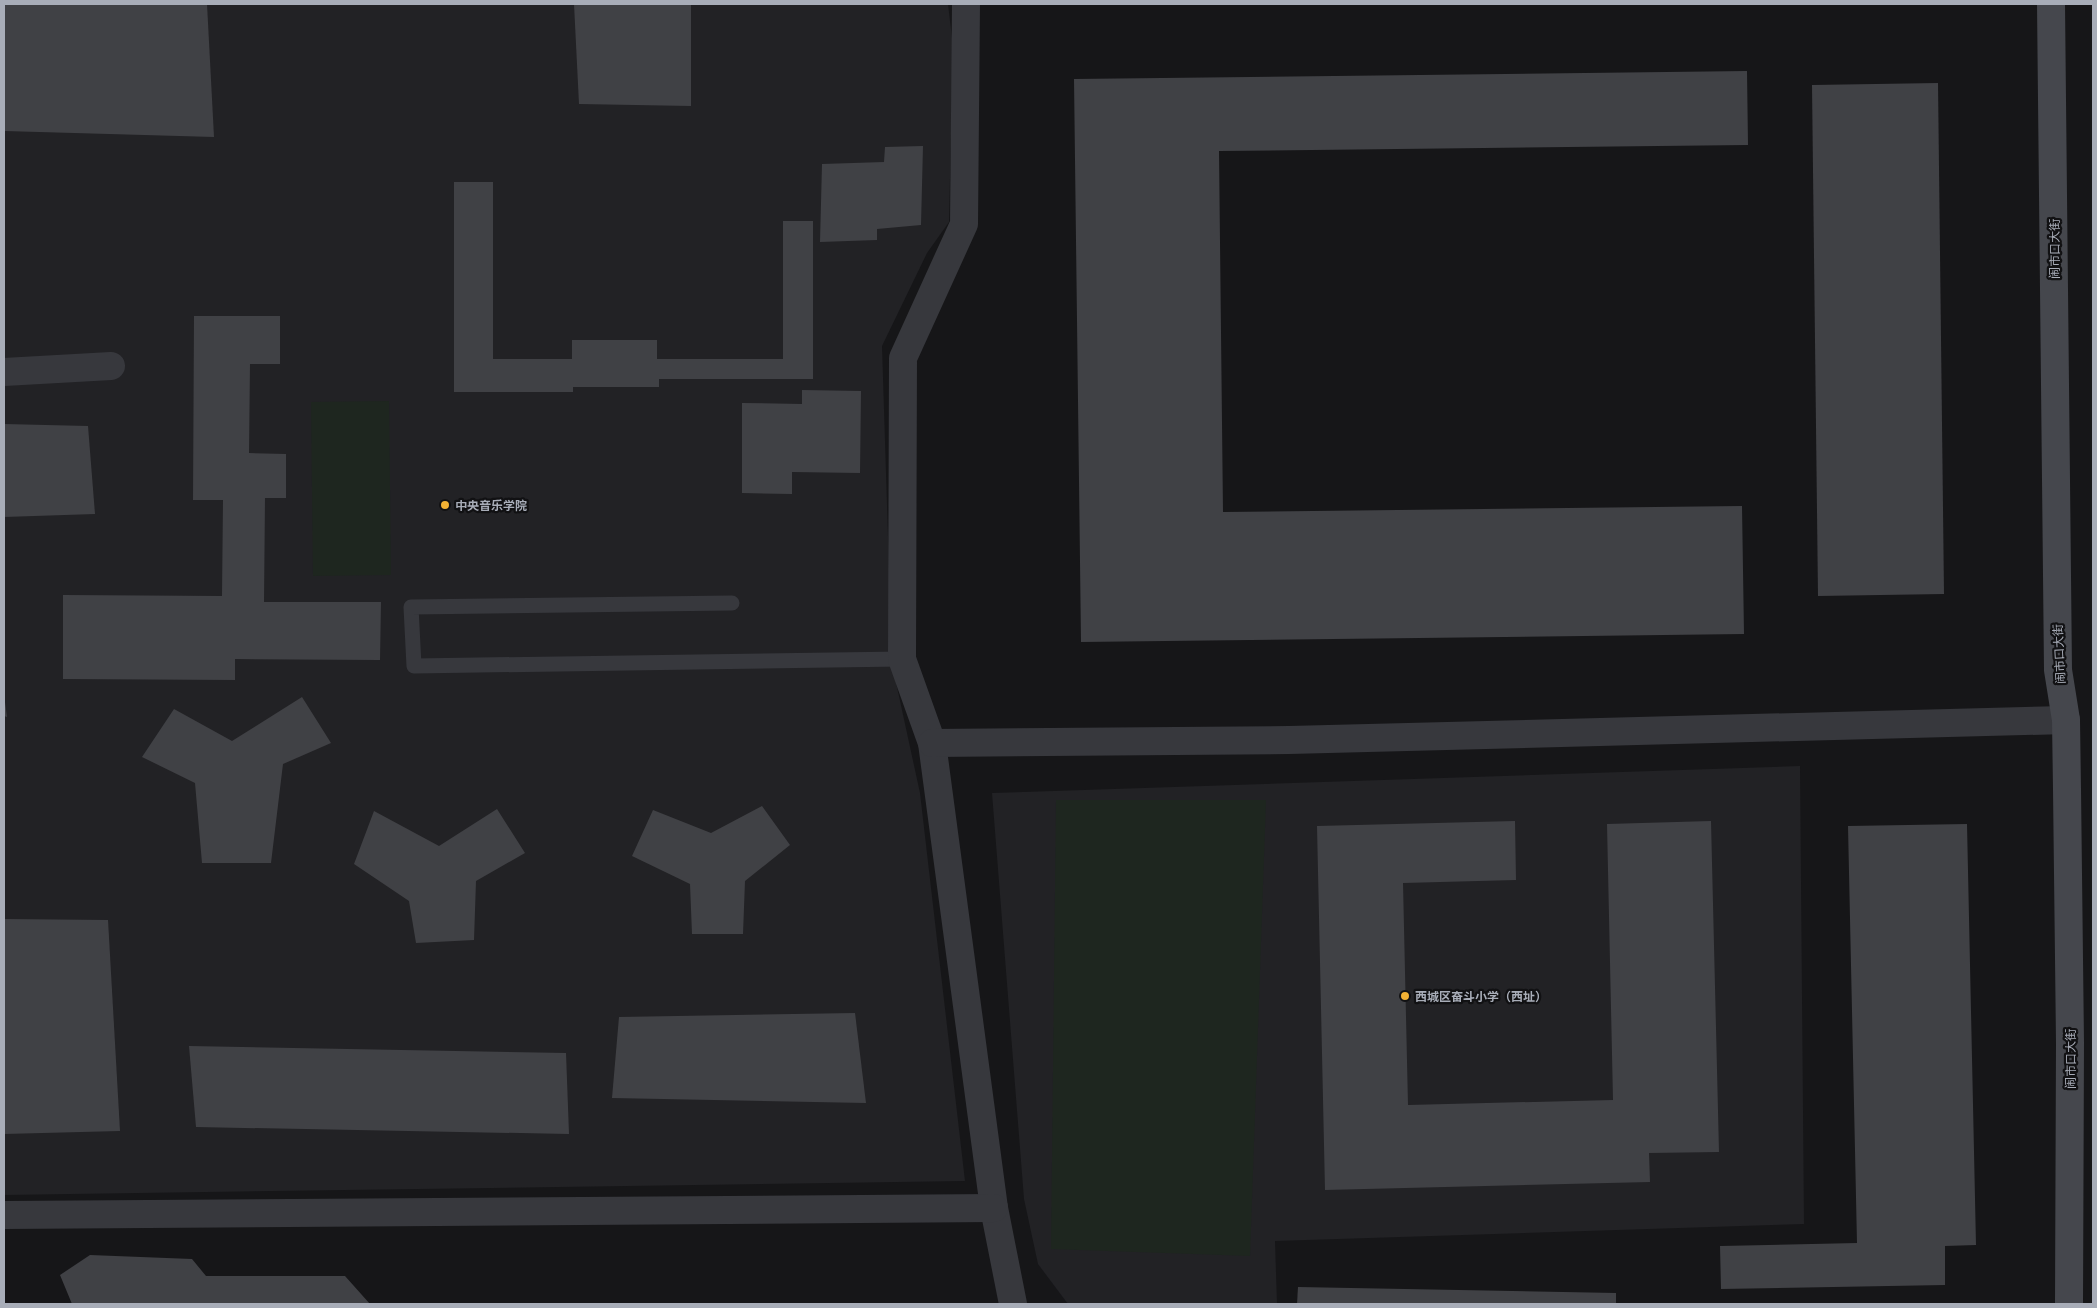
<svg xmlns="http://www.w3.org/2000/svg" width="2097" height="1308" font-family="Montserrat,'Noto Sans SC',sans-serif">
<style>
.built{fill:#222225}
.green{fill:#1e261f}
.building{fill:#404145}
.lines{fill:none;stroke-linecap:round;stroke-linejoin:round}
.lane{stroke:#37383d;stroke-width:15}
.street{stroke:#37383d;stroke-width:28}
.secondary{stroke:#45474d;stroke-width:28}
.poi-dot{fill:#f2b134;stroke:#111113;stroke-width:2}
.labels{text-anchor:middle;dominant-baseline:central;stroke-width:4.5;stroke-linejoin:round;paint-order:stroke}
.street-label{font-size:12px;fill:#a8adb8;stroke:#111113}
.poi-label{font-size:12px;font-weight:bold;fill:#a8adb8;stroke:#111113;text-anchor:start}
</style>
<rect width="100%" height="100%" fill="#161618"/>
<g class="built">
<polygon points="4,4 948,4 953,46 949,222 927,253 882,346 892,664 920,793 965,1181 4,1195"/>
<polygon points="1800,766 1804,1224 1275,1241 1277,1304 1068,1304 1038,1264 1024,1199 992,793"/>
</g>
<g class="green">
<polygon points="389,401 391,575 313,576 311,402"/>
<polygon points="1056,800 1266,800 1250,1256 1051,1249"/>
</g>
<g class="building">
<polygon points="4,4 207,4 214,137 4,131"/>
<polygon points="574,4 691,4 691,106 579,104"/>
<polygon points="1747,71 1748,145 1219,151 1223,512 1742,506 1744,634 1081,642 1074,79"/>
<polygon points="1938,83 1944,594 1818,596 1812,85"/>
<polygon points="923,146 921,225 877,229 877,240 820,242 822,164 884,162 885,147"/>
<polygon points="454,182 493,182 493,359 572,359 572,340 657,340 657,359 783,359 783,221 813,221 813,379 659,379 659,387 573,387 573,392 454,392"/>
<polygon points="194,316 280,316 280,364 250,364 249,453 286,454 286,498 265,498 264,602 381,602 380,660 235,659 235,680 63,679 63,595 222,596 223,500 193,500"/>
<polygon points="802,390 861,391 860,473 792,472 792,494 742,493 742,403 802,404"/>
<polygon points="4,424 88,426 95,514 4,517"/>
<polygon points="302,697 331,743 283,764 271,863 202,863 195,783 142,757 174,709 232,741"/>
<polygon points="4,702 5,702 7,717 4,716"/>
<polygon points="762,806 790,845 745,881 743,934 692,934 690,884 632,856 653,810 711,833"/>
<polygon points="497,809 525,853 476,881 474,940 416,943 409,901 354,864 374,811 439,846"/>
<polygon points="1515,821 1516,880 1403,883 1408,1105 1613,1100 1607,824 1711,821 1719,1152 1649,1153 1650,1182 1325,1190 1317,826"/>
<polygon points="1967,824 1976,1245 1945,1246 1945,1285 1721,1289 1720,1246 1857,1243 1848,826"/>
<polygon points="4,919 108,920 120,1131 4,1134"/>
<polygon points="855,1013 866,1103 612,1098 619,1017"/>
<polygon points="189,1046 566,1053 569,1134 196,1127"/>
<polygon points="90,1255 192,1259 206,1276 345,1276 370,1304 72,1304 60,1275"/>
<polygon points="1298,1287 1616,1293 1616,1304 1297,1304"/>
</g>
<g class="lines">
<polyline class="lane" points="732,603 411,607 414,666 902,659"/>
<g class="street">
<polyline points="966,4 964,224 903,358 902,659 932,743 994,1208 1013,1304"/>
<polyline points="4,372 111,366"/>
<polyline points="932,743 1289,740 2066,720"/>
<polyline points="4,1215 994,1208"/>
</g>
<polyline class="secondary" points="2051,4 2058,670 2066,720 2067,789 2070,1043 2069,1304"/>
</g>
<g class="poi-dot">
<circle cx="445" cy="505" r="5"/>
<circle cx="1405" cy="996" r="5"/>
</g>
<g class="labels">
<g class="street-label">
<text transform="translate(2054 249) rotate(-90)">闹市口大街</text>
<text transform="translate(2059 654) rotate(-93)">闹市口大街</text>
<text transform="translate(2070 1059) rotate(-90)">闹市口大街</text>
</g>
<g class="poi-label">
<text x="455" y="505">中央音乐学院</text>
<text x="1415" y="996">西城区奋斗小学（西址）</text>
</g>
</g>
<rect width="2097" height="1308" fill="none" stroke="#a8adb8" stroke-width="10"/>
</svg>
